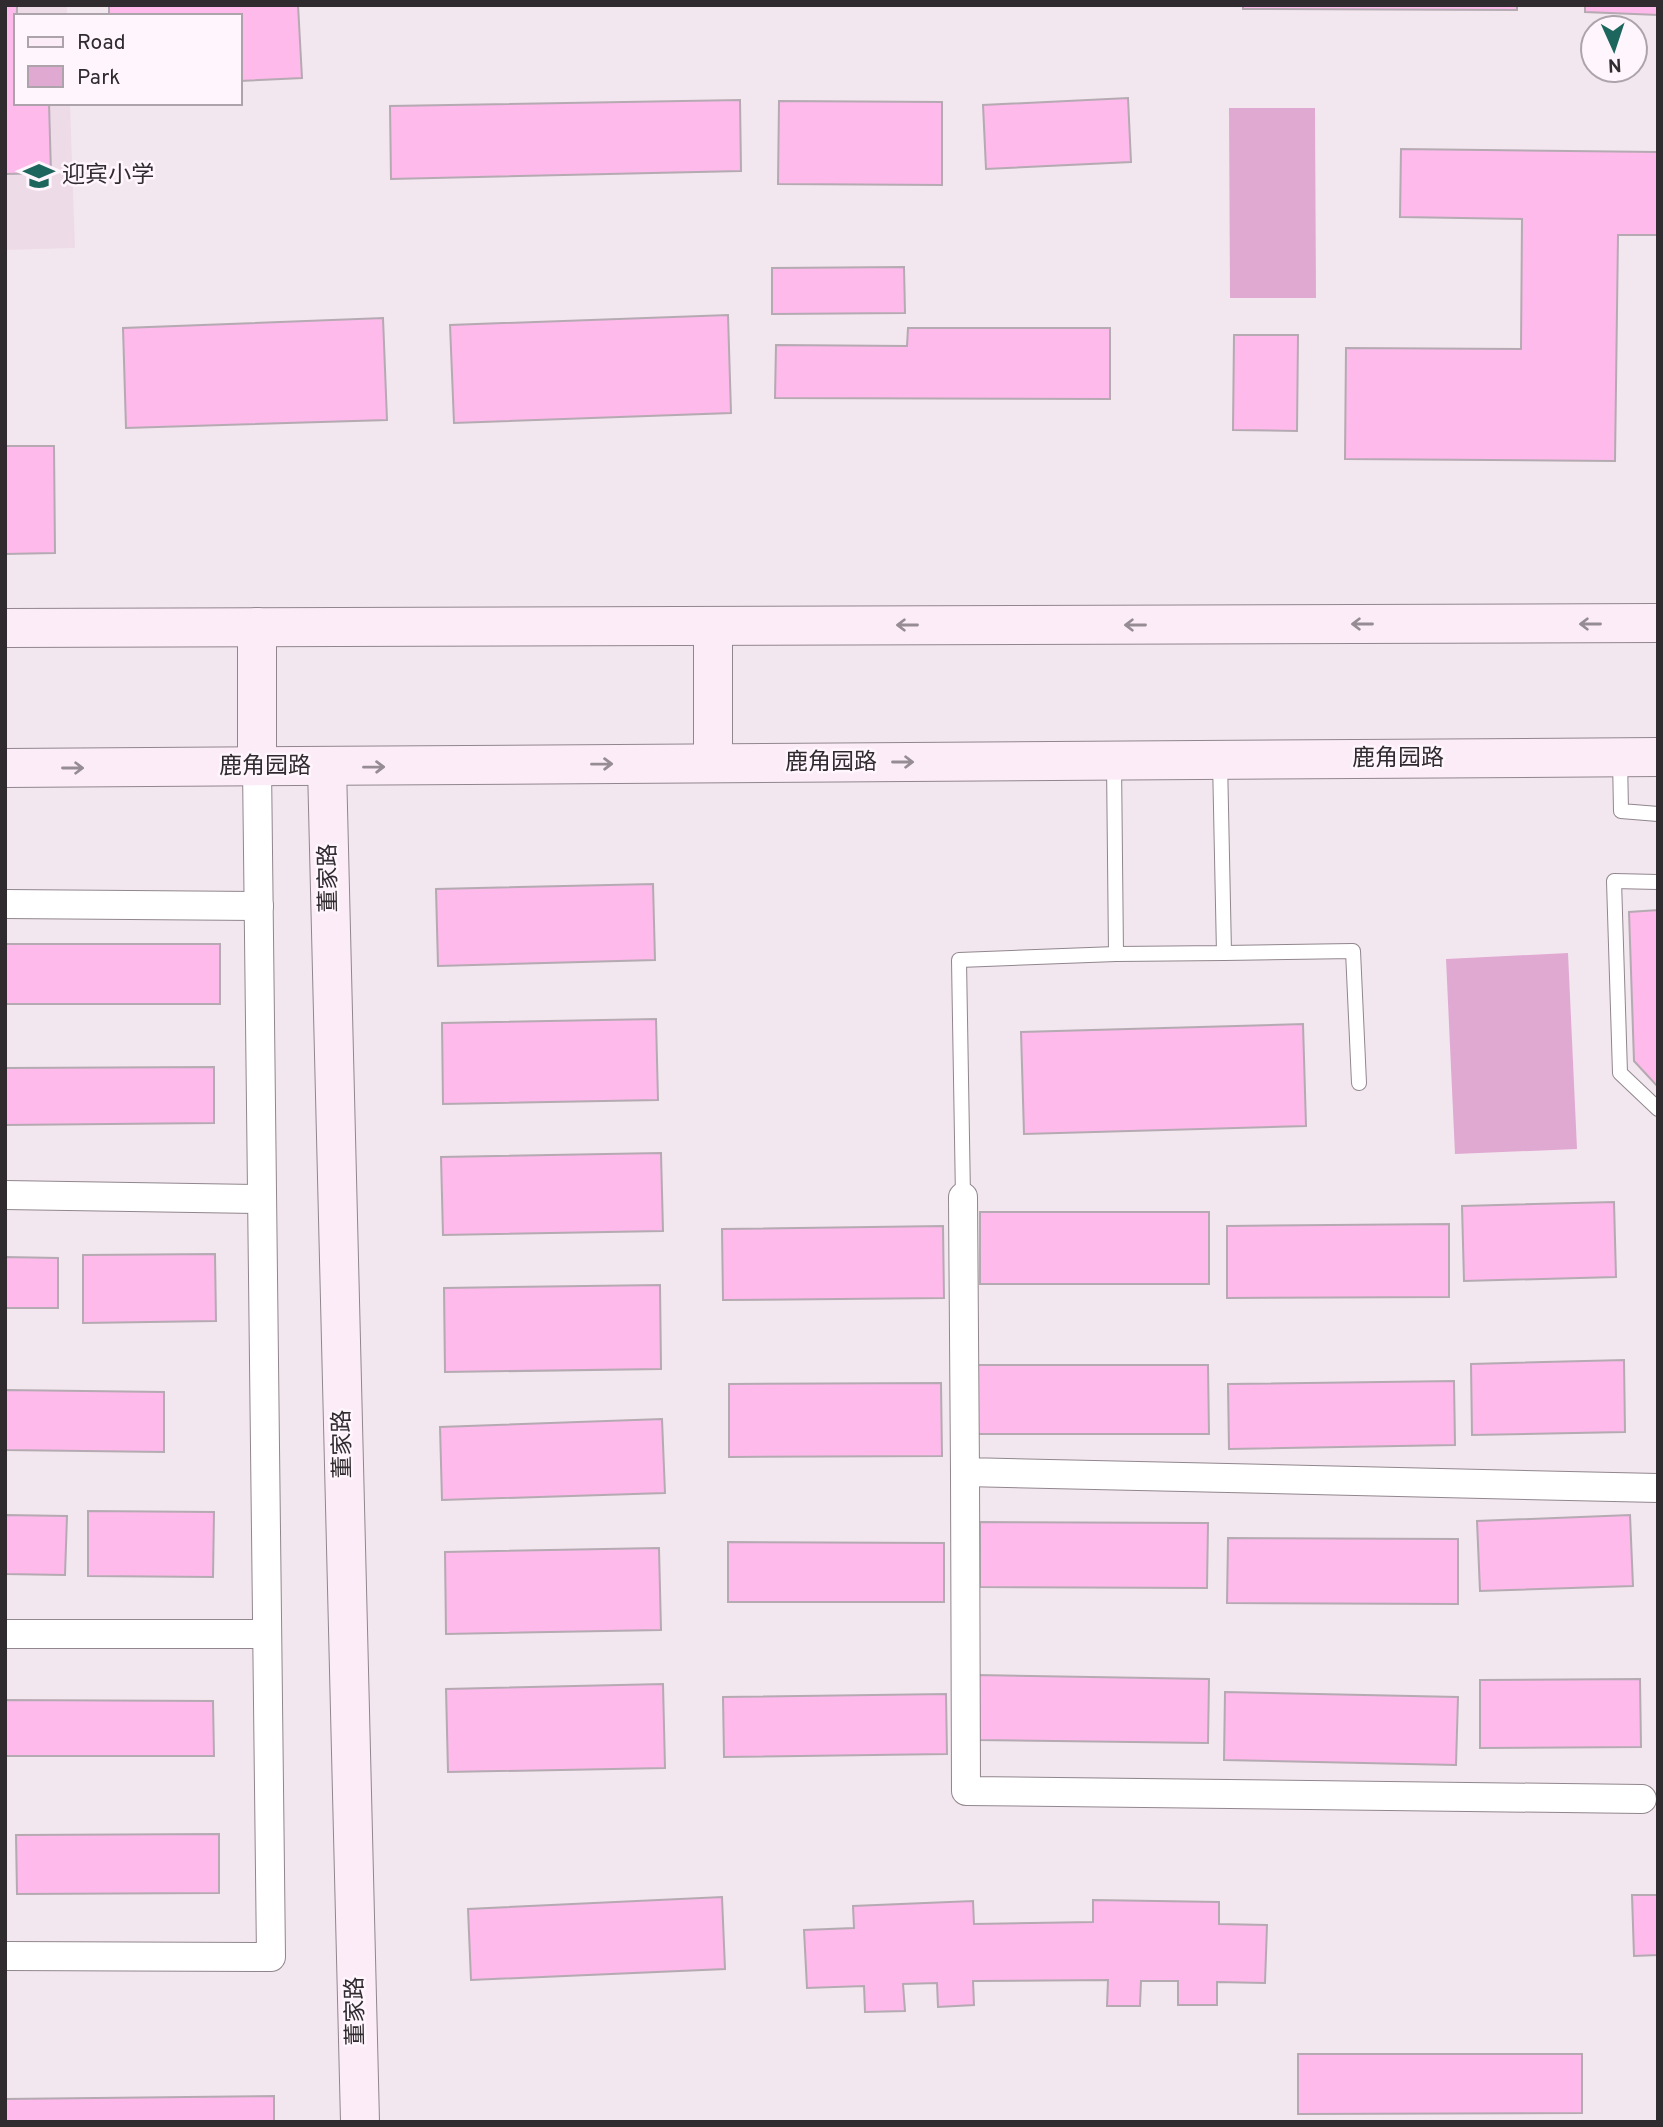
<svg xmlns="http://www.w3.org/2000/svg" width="1663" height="2127" font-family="Overpass,'Noto Sans SC',sans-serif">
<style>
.built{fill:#eedbe8}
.green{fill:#e0a9d2}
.building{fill:#fdbaeb;stroke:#b5aab2;stroke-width:2}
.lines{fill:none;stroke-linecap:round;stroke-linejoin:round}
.lane-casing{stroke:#91868d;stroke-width:16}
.street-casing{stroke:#91868d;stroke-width:30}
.secondary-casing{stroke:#91868d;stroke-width:40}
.lane{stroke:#fff;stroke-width:14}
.street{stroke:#fff;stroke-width:28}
.secondary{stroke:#fcecf8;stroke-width:38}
.oneway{stroke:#968c93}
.labels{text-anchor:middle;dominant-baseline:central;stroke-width:5;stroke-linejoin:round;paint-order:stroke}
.poi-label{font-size:23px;fill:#2f2b2e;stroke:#fff5fc;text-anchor:start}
.street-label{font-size:23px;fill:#2f2b2e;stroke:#fff5fc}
</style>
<rect width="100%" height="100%" fill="#f3e7ef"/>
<polygon class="built" points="5,5 67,5 67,16 16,16 16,103 70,103 75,248 5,250"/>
<g class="green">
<polygon points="1229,108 1315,108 1316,298 1230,298"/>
<polygon points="1568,953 1577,1149 1455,1154 1446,959"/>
</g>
<g class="building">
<polygon points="5,5 17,5 16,103 49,103 51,173 5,174"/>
<polygon points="109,5 298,5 302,78 240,81 240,16 109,16"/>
<polygon points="1243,5 1517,5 1517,10 1243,9"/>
<polygon points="1585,5 1658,5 1658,15 1585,12"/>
<polygon points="1128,98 1131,162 986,169 983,105"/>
<polygon points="740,100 741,171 391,179 390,106"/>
<polygon points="779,101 942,102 942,185 778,184"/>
<polygon points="1401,149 1658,152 1658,235 1618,235 1615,461 1345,459 1346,348 1521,349 1522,219 1400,217"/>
<polygon points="904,267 905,313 772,314 772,268"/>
<polygon points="728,315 731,413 454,423 450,325"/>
<polygon points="383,318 387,420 126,428 123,328"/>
<polygon points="908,328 1110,328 1110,399 775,398 776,345 907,346"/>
<polygon points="1234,335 1298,335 1297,431 1233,430"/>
<polygon points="5,446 54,446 55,553 5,554"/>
<polygon points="653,884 655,960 438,966 436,889"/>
<polygon points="1658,910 1658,1087 1634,1061 1629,912"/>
<rect x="5" y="944" width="215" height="60"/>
<polygon points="656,1019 658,1100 443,1104 442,1023"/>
<polygon points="1303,1024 1306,1126 1024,1134 1021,1032"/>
<polygon points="214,1067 214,1123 5,1125 5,1068"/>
<polygon points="661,1153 663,1231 443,1235 441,1157"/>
<polygon points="1614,1202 1616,1277 1464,1281 1462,1206"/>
<rect x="980" y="1212" width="229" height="72"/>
<polygon points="1449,1224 1449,1297 1227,1298 1227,1226"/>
<polygon points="943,1226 944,1298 723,1300 722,1229"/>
<polygon points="215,1254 216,1321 83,1323 83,1255"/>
<polygon points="5,1257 58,1258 58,1308 5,1308"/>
<polygon points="660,1285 661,1369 445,1372 444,1288"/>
<polygon points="1624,1360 1625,1432 1472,1435 1471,1364"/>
<polygon points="978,1365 1208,1365 1209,1434 978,1434"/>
<polygon points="1454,1381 1455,1445 1229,1449 1228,1384"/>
<polygon points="941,1383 942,1456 729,1457 729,1384"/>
<polygon points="5,1390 164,1392 164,1452 5,1450"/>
<polygon points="662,1419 665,1493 442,1500 440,1427"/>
<polygon points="88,1511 214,1512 213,1577 88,1576"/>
<polygon points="5,1515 67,1516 65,1575 5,1574"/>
<polygon points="1630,1515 1633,1586 1480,1591 1477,1521"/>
<polygon points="980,1522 1208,1523 1207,1588 980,1587"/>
<polygon points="1228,1538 1458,1539 1458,1604 1227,1603"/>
<polygon points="728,1542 944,1543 944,1602 728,1602"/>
<polygon points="659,1548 661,1630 446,1634 445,1552"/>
<polygon points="977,1675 1209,1679 1208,1743 976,1740"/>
<polygon points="1640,1679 1641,1747 1480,1748 1480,1680"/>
<polygon points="663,1684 665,1768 448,1772 446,1689"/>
<polygon points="1225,1692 1458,1697 1456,1765 1224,1760"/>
<polygon points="946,1694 947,1754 724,1757 723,1697"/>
<polygon points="5,1700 213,1701 214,1756 5,1756"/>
<polygon points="219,1834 219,1893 17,1894 16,1835"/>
<polygon points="1632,1895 1658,1895 1658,1955 1634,1956"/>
<polygon points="722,1897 725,1969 471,1980 468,1909"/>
<polygon points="1093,1900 1219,1902 1219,1924 1267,1925 1265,1983 1217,1982 1217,2005 1178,2005 1178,1981 1141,1981 1140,2006 1107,2006 1108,1980 973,1981 974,2005 938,2007 937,1983 903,1984 905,2011 865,2012 864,1986 807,1988 804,1930 854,1928 853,1906 973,1901 974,1924 1093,1922"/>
<polygon points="1298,2054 1582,2054 1582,2113 1298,2114"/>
<polygon points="274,2096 274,2122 5,2122 5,2099"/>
</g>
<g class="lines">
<g class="lane-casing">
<g id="lane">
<polyline points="1620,758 1621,811 1658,814"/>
<polyline points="1114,762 1116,954 1224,953 1220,760"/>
<polyline points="1658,882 1614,881 1620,1073 1658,1109"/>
<polyline points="1224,953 1353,951 1359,1083"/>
<polyline points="963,1197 959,960 1116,954"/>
</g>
</g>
<g class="street-casing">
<g id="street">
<polyline points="5,904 259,906"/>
<polyline points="5,1195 262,1199"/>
<polyline points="963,1197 965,1472 1658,1488"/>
<polyline points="965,1472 966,1791 1642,1799"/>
<polyline points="5,1634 267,1634"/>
<polyline points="5,1956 271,1957 257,766"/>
</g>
</g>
<g class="secondary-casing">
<g id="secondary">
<polyline points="713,626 713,763"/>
<polyline points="257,627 257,766"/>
<polyline points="5,628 1658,623"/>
<polyline points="327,767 360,2122"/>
<polyline points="5,768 1658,757"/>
</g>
</g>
<use href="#lane" class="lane"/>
<use href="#street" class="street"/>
<use href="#secondary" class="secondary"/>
</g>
<defs><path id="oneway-shaft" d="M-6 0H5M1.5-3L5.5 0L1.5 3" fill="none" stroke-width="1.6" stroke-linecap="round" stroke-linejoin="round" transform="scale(1.75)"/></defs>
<g class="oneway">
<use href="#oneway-shaft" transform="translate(1362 624) rotate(180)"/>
<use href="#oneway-shaft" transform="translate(1590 624) rotate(180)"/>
<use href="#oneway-shaft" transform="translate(907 625) rotate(180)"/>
<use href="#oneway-shaft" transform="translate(1135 625) rotate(180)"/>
<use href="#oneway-shaft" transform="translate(903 762)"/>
<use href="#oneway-shaft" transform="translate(602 764) rotate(-1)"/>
<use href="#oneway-shaft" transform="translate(374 767) rotate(-1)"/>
<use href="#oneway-shaft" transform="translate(73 768)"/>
</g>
<defs>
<g id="school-bare" transform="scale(2.415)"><path d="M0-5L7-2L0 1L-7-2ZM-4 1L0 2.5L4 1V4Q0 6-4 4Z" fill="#1d665d" stroke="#fff5fc" stroke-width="2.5" paint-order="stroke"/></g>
</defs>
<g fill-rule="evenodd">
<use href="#school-bare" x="39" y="176"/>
</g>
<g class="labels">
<g class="poi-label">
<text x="62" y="176">迎宾小学</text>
</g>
<g class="street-label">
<text x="1398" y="759">鹿角园路</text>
<text x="831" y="763">鹿角园路</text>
<text x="265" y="767">鹿角园路</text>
<text transform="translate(330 878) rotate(-91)">董家路</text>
<text transform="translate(344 1444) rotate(-91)">董家路</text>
<text transform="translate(357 2011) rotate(-91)">董家路</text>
</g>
</g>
<rect width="1663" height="2127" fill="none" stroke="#2f2b2e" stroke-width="14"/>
<rect x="14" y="14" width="228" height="91" fill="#fff5fc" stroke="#aca4aa" stroke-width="2"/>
<rect x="28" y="37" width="35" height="10" fill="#fcecf8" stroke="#aca4aa" stroke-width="2"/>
<text x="77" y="49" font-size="21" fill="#2f2b2e">Road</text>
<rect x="28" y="66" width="35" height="21" fill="#e0a9d2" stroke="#aca4aa" stroke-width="2"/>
<text x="77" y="84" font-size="21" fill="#2f2b2e">Park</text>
<g transform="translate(1614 49) rotate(177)"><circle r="33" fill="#fff5fc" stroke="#aca4aa" stroke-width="2"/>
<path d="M0-5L12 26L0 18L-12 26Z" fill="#1d665d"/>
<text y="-10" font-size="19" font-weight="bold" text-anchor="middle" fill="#2f2b2e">N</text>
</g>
</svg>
